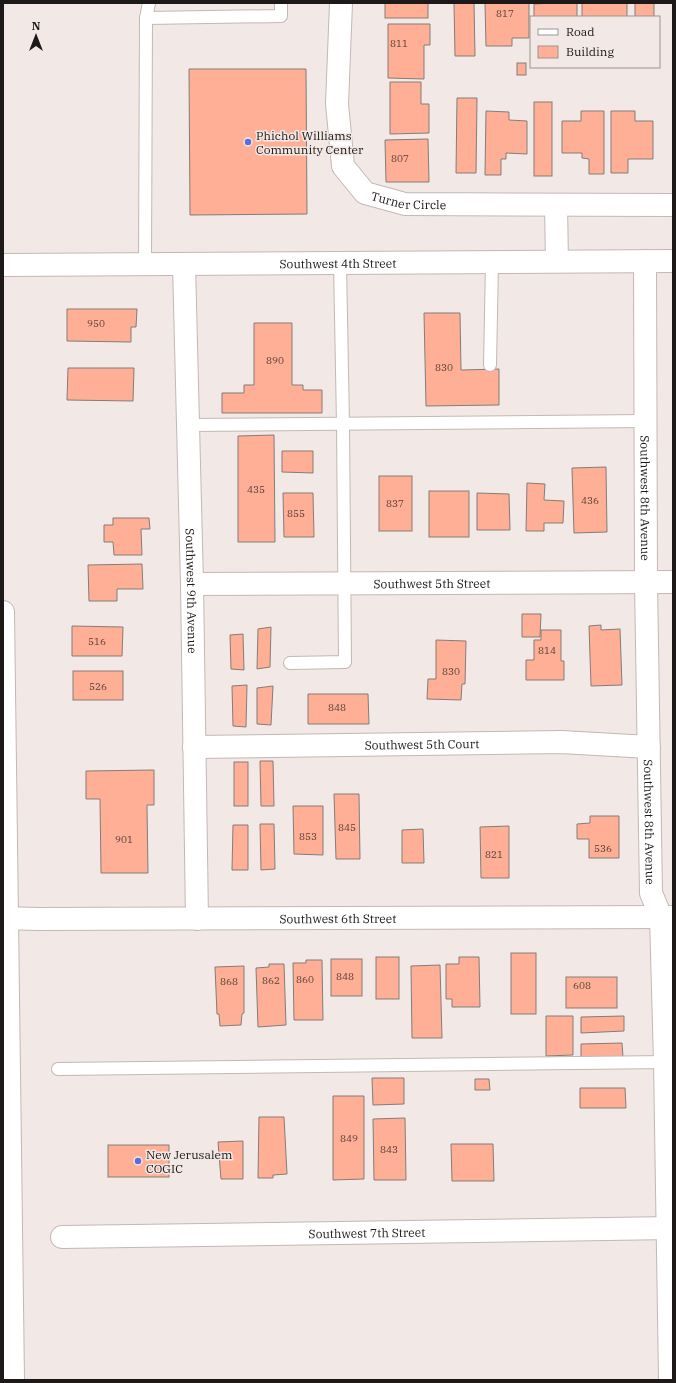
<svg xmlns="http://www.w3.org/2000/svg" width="676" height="1383" font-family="'IBM Plex Serif',serif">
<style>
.building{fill:#feaf96;stroke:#857c79}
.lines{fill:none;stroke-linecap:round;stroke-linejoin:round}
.lane-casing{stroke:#c2b8b5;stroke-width:14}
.street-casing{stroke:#c2b8b5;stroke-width:24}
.secondary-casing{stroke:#c2b8b5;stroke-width:24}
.lane{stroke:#fff;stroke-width:12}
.street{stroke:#fff;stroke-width:22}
.secondary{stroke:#fff;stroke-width:22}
.poi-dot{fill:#596ee4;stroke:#f2e8e5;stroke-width:1.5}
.labels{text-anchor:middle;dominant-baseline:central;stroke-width:3;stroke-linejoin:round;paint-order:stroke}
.number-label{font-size:10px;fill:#543e38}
.poi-label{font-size:12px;fill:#1c1918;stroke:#f2e8e5;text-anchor:start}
.street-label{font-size:12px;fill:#1c1918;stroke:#f2e8e5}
</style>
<rect width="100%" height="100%" fill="#f2e8e5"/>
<g class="building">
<rect x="385" y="3" width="43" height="15"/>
<polygon points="454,3 474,3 475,56 455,56"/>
<polygon points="485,3 529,3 529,38 512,38 512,46 486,46"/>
<polygon points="555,3 577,3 577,17 534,17 534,4"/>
<rect x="582" y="3" width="45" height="14"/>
<polygon points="635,3 654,3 654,17 632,17 635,17"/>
<polygon points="388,24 430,24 430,45 424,45 424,79 388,78"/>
<rect x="517" y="63" width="9" height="12"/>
<polygon points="189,69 306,69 307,214 190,215"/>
<polygon points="390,82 421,82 421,104 429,104 429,133 390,134"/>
<polygon points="457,98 477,98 476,173 456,173"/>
<rect x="534" y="102" width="18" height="74"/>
<polygon points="486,111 509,112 509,120 527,121 527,154 506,153 506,159 501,159 501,175 485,175"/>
<polygon points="581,111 604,111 604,174 589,174 589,159 582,158 582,153 562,153 562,121 581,121"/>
<polygon points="611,111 635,111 635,121 653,121 653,159 628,159 628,173 611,173"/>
<polygon points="428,139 429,182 386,182 385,140"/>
<polygon points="67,309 137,309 136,327 131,327 131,342 67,341"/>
<polygon points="424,313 460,313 461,370 499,369 499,405 426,406"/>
<polygon points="254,323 292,323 292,385 303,385 303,390 322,390 322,413 222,413 222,393 244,393 244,385 254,385"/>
<polygon points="68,368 134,368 133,401 67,400"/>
<polygon points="274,435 275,542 238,542 238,436"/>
<polygon points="282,451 313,451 313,473 282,472"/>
<polygon points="606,467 607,532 574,533 572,468"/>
<rect x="379" y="476" width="33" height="55"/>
<polygon points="527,483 545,484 544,500 564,501 563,523 544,523 544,531 526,531"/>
<rect x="429" y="491" width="40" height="46"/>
<polygon points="283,493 313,493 314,537 284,537"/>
<polygon points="477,493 509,494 510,530 477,530"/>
<polygon points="113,518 149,518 150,529 141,529 142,555 114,555 113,542 104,542 104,525 113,525"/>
<polygon points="142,564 143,589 117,589 117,601 89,601 88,565"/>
<polygon points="522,614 541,614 540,637 522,637"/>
<polygon points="601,625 601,630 620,629 622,685 591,686 589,626"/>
<polygon points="72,626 123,627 122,656 72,656"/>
<polygon points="271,627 270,667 257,669 258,629"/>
<polygon points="541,630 561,630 561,661 564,661 564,680 526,680 526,660 534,660 534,640 541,640"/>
<polygon points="243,634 244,670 231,669 230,635"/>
<polygon points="436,640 466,641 465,684 462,684 461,700 427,699 428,679 436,679"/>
<rect x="73" y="671" width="50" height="29"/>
<polygon points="247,685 246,727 233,726 232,686"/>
<polygon points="273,686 271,725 257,724 257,688"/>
<polygon points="308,694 368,694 369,724 308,724"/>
<polygon points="260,761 273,761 274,806 261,806"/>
<rect x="234" y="762" width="14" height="44"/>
<polygon points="154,770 154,805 147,805 148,873 101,873 100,799 86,799 86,771"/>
<polygon points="334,794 359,794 360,859 336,859"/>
<polygon points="293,806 323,806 323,855 294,854"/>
<polygon points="590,816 619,816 619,858 589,858 589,839 577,839 577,824 590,823"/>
<polygon points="260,824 274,824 275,869 261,870"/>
<polygon points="233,825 248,825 248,870 232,870"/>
<polygon points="509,826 509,878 481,878 480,827"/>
<polygon points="423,829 424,863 402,863 402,830"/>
<rect x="511" y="953" width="25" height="61"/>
<rect x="376" y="957" width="23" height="42"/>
<polygon points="459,957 479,957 480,1007 452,1007 452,999 446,999 446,964 459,964"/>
<rect x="331" y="959" width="31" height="37"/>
<polygon points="306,960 322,960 323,1020 294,1020 293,963 306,963"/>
<polygon points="269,964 284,964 286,1025 258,1027 256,968 269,967"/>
<polygon points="440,965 442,1038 412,1038 411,966"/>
<polygon points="244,966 244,1013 242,1014 241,1025 220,1026 219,1014 217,1014 215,967"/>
<rect x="566" y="977" width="51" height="31"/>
<polygon points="546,1016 573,1016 573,1055 546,1056"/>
<polygon points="624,1016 624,1031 581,1033 581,1017"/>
<polygon points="622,1043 623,1057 581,1057 581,1044"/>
<polygon points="372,1078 404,1078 404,1104 373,1105"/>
<polygon points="475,1079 489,1079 490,1090 475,1090"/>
<polygon points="580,1088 625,1088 626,1108 580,1108"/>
<polygon points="333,1096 364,1096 364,1179 333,1180"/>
<polygon points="259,1117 284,1117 287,1174 273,1175 273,1178 258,1178"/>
<polygon points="405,1118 406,1180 374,1180 373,1119"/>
<polygon points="243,1141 243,1179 221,1179 218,1142"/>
<polygon points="451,1144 493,1144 494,1181 452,1181"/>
<rect x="108" y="1145" width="61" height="32"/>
</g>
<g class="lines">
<g class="lane-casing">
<g id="lane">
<polyline points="146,18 281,16 281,3"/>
<polyline points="145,264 146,18 149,3"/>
<polyline points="490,365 492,262"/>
<polyline points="187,425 646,421"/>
<polyline points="290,663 345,662 343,424 340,263"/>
<polyline points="58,1069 669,1062"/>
</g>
</g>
<g class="street-casing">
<g id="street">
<path id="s1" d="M341,3l-4,101 6,62 22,27 40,11 268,1"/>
<polyline points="556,205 557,261"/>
<path id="s2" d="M645,261l1,321 5,311 10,24 4,145 5,318"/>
<path id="s3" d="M184,264l8,320 5,335"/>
<path id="s4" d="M192,584l481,-2"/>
<polyline points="3,612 13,1380"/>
<path id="s5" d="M194,747l367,-5 88,5"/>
<path id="s6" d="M3,918l34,1 636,-2"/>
<path id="s7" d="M62,1237l611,-9"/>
</g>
</g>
<g class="secondary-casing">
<g id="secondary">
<path id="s8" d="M3,265l670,-4"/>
</g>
</g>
<use href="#lane" class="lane"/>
<use href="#street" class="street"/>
<use href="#secondary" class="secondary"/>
</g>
<g class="poi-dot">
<circle cx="248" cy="142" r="4"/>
<circle cx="138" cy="1161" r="4"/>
</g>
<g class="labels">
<g class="number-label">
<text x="505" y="13">817</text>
<text x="399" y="43">811</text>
<text x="400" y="158">807</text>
<text x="96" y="323">950</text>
<text x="275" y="360">890</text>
<text x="444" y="367">830</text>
<text x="256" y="489">435</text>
<text x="590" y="500">436</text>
<text x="395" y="503">837</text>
<text x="296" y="513">855</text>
<text x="97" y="641">516</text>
<text x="547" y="650">814</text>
<text x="451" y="671">830</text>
<text x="98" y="686">526</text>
<text x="337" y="707">848</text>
<text x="347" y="827">845</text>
<text x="308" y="836">853</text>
<text x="124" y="839">901</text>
<text x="603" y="848">536</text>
<text x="494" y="854">821</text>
<text x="345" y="976">848</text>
<text x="305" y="979">860</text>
<text x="271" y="980">862</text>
<text x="229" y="981">868</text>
<text x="582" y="985">608</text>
<text x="349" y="1138">849</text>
<text x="389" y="1149">843</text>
</g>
<g class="poi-label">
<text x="256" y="135">Phichol Williams<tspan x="256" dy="14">Community Center</tspan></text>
<text x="146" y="1154">New Jerusalem<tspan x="146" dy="14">COGIC</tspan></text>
</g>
<g class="street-label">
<text stroke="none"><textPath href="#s1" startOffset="243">Turner Circle</textPath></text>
<text stroke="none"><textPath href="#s8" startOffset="335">Southwest 4th Street</textPath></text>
<text stroke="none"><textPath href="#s2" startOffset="237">Southwest 8th Avenue</textPath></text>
<text stroke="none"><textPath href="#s4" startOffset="240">Southwest 5th Street</textPath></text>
<text stroke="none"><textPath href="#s3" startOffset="327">Southwest 9th Avenue</textPath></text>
<text stroke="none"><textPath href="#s5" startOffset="228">Southwest 5th Court</textPath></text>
<text stroke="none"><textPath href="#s2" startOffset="561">Southwest 8th Avenue</textPath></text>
<text stroke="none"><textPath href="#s6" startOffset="335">Southwest 6th Street</textPath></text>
<text stroke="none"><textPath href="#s7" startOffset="305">Southwest 7th Street</textPath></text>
</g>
</g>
<rect width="676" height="1383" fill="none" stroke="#1c1918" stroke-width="8"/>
<rect x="530" y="16" width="130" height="52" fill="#f2e8e5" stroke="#9c9593"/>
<rect x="538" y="29" width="20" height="6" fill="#ffffff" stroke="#9c9593"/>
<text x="566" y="36" font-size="12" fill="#1c1918">Road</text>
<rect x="538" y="46" width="20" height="12" fill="#feaf96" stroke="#9c9593"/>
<text x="566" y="56" font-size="12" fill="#1c1918">Building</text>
<g transform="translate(36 36)" stroke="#f2e8e5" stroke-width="3" paint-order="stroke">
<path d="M0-3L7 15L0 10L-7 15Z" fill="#1c1918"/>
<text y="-6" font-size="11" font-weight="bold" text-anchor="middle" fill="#1c1918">N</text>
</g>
</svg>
